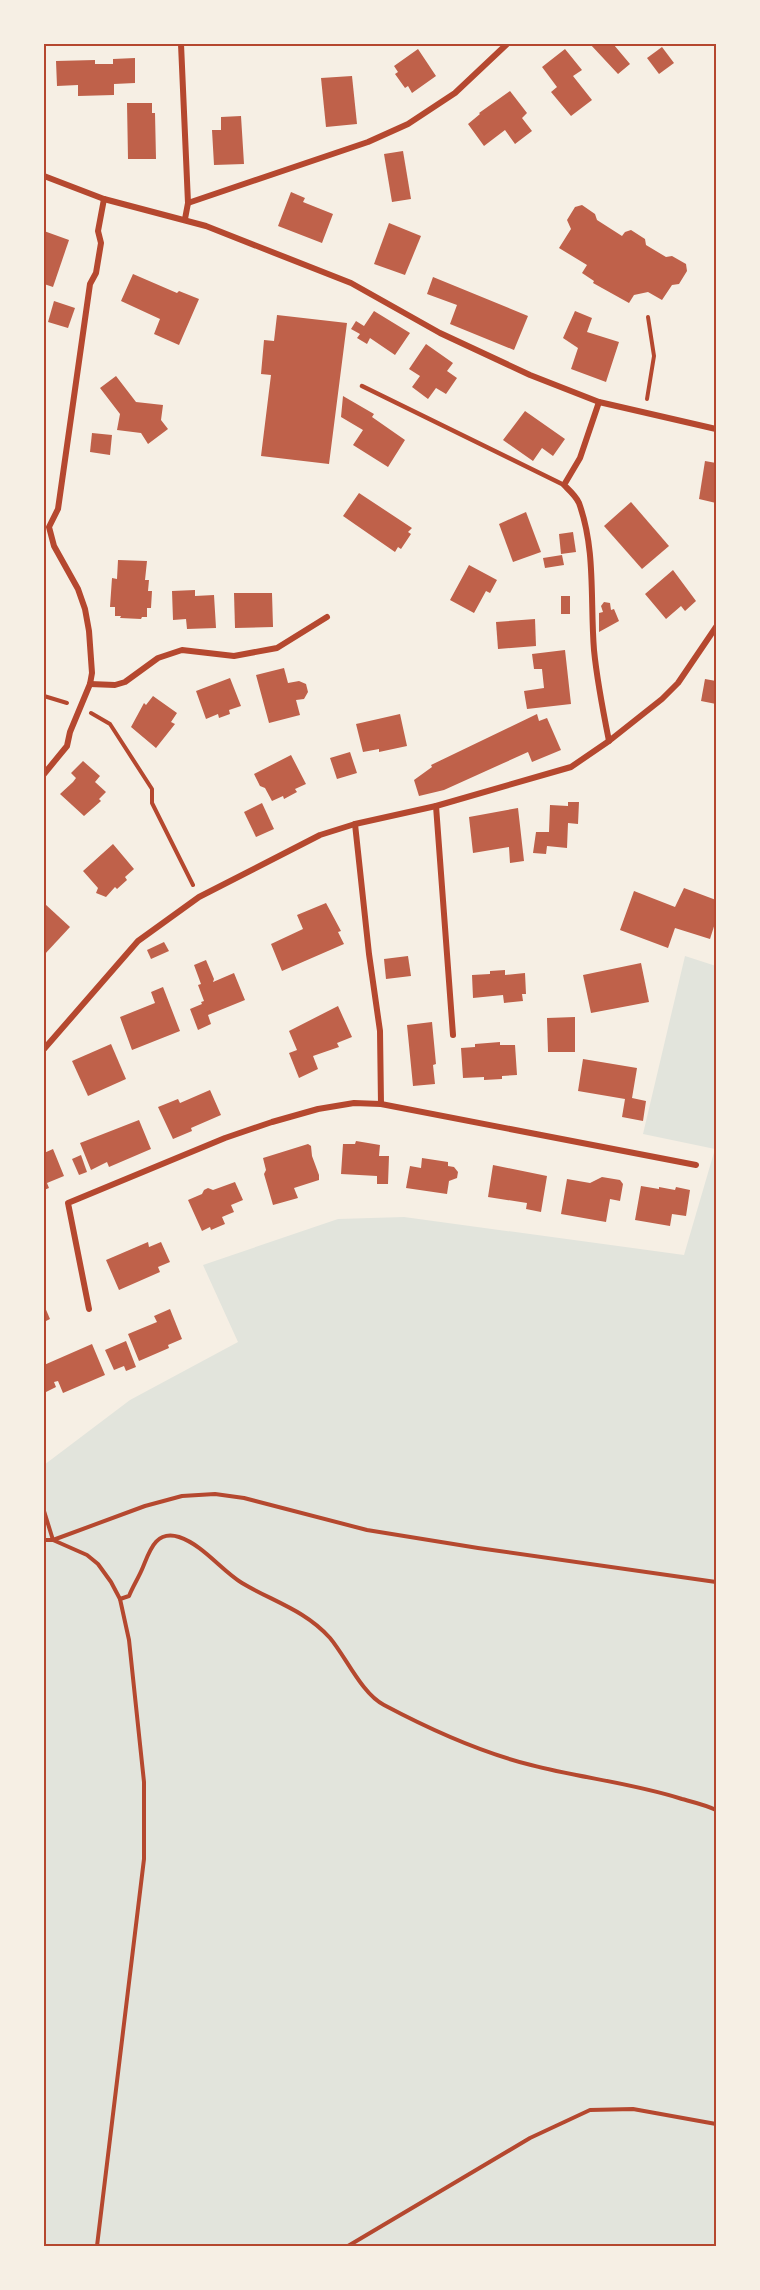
<svg xmlns="http://www.w3.org/2000/svg" width="760" height="2290" font-family="'Roboto Serif',serif">
<style>
.green{fill:#e2e4dc}
.building{fill:#bf614a}
.lines{fill:none;stroke-linecap:round;stroke-linejoin:round}
.path{stroke:#b5482f;stroke-width:4}
.service{stroke:#b5482f;stroke-width:4.5}
.minor{stroke:#b5482f;stroke-width:6}
.neatline{fill:none;stroke:#b5482f;stroke-width:2}
</style>
<rect width="100%" height="100%" fill="#f6efe4"/>
<polygon class="green" points="685,956 716,966 716,2246 44,2246 44,1465 130,1400 238,1342 203,1265 338,1219 404,1217 684,1255 715,1149 643,1134"/>
<g class="building">
<polygon points="590,44 617,44 614,45 630,64 618,74"/>
<polygon points="662,47 674,63 659,74 647,58"/>
<polygon points="418,49 436,76 412,93 408,86 405,88 395,74 398,72 394,66"/>
<polygon points="565,49 582,70 573,76 592,100 571,116 551,92 557,87 542,67"/>
<polygon points="135,58 135,83 114,84 114,95 78,96 78,85 57,86 56,61 95,60 95,64 113,64 113,59"/>
<polygon points="352,76 357,124 326,127 321,78"/>
<polygon points="510,91 527,113 522,118 532,131 515,144 505,130 484,146 468,124 480,114 479,113"/>
<polygon points="127,103 152,103 152,113 155,113 156,159 128,159"/>
<polygon points="241,116 244,164 214,165 212,130 221,130 221,117"/>
<polygon points="403,151 411,199 392,202 384,154"/>
<polygon points="291,192 305,198 303,202 333,214 322,243 278,226"/>
<polygon points="582,205 595,214 597,220 622,236 625,232 631,230 645,239 646,245 666,257 672,256 686,264 687,271 679,284 672,285 662,300 648,292 634,295 629,303 593,283 594,281 582,273 587,265 559,248 571,229 567,220 575,207"/>
<polygon points="389,223 421,236 405,275 374,264"/>
<polygon points="44,231 69,240 53,287 44,284"/>
<polygon points="133,274 177,293 179,291 199,299 179,345 154,334 160,319 121,301"/>
<polygon points="433,277 528,316 514,350 450,324 457,305 427,294"/>
<polygon points="54,301 75,308 68,328 48,322"/>
<polygon points="374,311 410,333 395,355 370,338 367,344 357,338 360,334 351,329 356,321 364,326"/>
<polygon points="575,311 592,318 587,332 619,342 606,382 571,369 578,348 563,338"/>
<polygon points="277,315 347,323 329,464 261,456 271,375 261,374 264,340 274,341"/>
<polygon points="426,344 453,363 447,371 457,378 446,394 436,388 428,399 412,387 420,376 409,369"/>
<polygon points="116,376 136,402 163,405 161,420 168,429 148,444 141,433 117,430 120,414 100,388"/>
<polygon points="343,396 374,414 372,417 405,440 388,467 353,445 363,430 341,417"/>
<polygon points="525,411 565,439 553,456 542,448 533,461 503,440"/>
<polygon points="92,433 112,435 110,455 90,452"/>
<polygon points="705,461 716,463 716,503 699,499"/>
<polygon points="359,493 412,528 408,532 411,534 401,549 398,547 395,552 343,516"/>
<polygon points="631,502 669,546 642,569 604,526"/>
<polygon points="526,512 541,552 513,562 499,524"/>
<polygon points="573,532 576,552 561,554 559,534"/>
<polygon points="562,555 564,565 545,568 543,558"/>
<polygon points="118,560 147,561 145,580 149,580 148,591 152,591 151,608 147,608 147,617 142,617 141,619 120,618 121,616 115,616 115,607 110,607 112,578 117,579"/>
<polygon points="469,565 497,580 490,593 486,591 474,613 450,600"/>
<polygon points="673,570 696,601 685,611 681,606 666,619 645,594"/>
<polygon points="195,590 195,596 214,595 216,628 187,629 186,619 173,620 172,591"/>
<polygon points="234,593 272,593 273,627 235,628"/>
<rect x="561" y="596" width="9" height="18"/>
<polygon points="604,602 610,603 611,610 614,609 619,621 599,632 599,613 603,612 601,606"/>
<polygon points="535,619 536,646 498,649 496,622"/>
<polygon points="565,650 571,704 527,709 524,691 544,688 542,669 534,669 532,654"/>
<polygon points="284,668 288,683 299,681 306,684 308,692 304,699 296,700 300,715 269,723 256,675"/>
<polygon points="230,678 241,706 229,710 230,714 219,718 218,714 206,719 196,691"/>
<polygon points="705,679 716,681 716,704 701,701"/>
<polygon points="153,696 177,713 171,722 175,724 156,748 131,727 144,703 146,705"/>
<polygon points="400,714 407,746 379,752 379,749 363,752 356,724"/>
<polygon points="537,714 539,721 547,718 561,750 532,762 528,752 444,790 419,796 414,780 432,767 431,765"/>
<polygon points="350,752 357,773 337,779 330,758"/>
<polygon points="291,755 306,784 295,789 297,792 284,799 283,796 272,801 265,788 260,786 254,774"/>
<polygon points="83,761 100,776 95,782 106,792 99,799 101,801 84,816 60,794 73,782 76,778 71,773"/>
<polygon points="568,802 579,802 578,824 568,823 567,848 547,846 546,854 533,853 536,832 549,832 550,805 568,806"/>
<polygon points="262,803 274,829 256,837 244,812"/>
<polygon points="518,808 524,861 510,863 509,847 473,853 469,817"/>
<polygon points="113,844 134,869 125,877 127,880 117,889 115,887 106,897 96,893 98,888 83,871"/>
<polygon points="684,888 716,900 716,920 710,939 675,928 668,948 620,930 634,891 675,907"/>
<polygon points="326,903 341,931 338,932 344,944 282,971 271,944 303,929 297,915"/>
<polygon points="45,904 70,927 44,955 44,905"/>
<polygon points="164,942 169,951 151,959 147,950"/>
<polygon points="408,956 411,976 386,979 384,959"/>
<polygon points="206,960 214,979 213,982 234,973 245,1000 208,1015 211,1024 198,1030 190,1009 202,1004 201,1002 204,1001 198,985 201,984 194,965"/>
<polygon points="641,963 649,1002 591,1013 583,975"/>
<polygon points="505,970 505,975 525,973 526,994 522,994 523,1001 504,1003 503,995 473,998 472,975 490,974 490,971"/>
<polygon points="163,987 180,1031 132,1050 120,1017 155,1003 151,992"/>
<polygon points="338,1006 352,1037 337,1043 339,1047 313,1056 318,1069 299,1078 289,1053 297,1050 289,1031"/>
<polygon points="575,1017 575,1052 548,1052 547,1018"/>
<polygon points="432,1022 436,1064 433,1065 435,1084 413,1086 407,1025"/>
<polygon points="500,1042 500,1045 515,1045 517,1075 502,1076 502,1079 484,1080 484,1077 463,1078 461,1048 475,1047 475,1044"/>
<polygon points="111,1044 126,1079 88,1096 72,1061"/>
<polygon points="583,1059 637,1068 632,1098 646,1101 643,1121 622,1117 625,1099 578,1091"/>
<polygon points="210,1090 221,1115 191,1128 192,1131 173,1139 158,1107 178,1099 180,1103"/>
<polygon points="139,1120 151,1149 109,1167 107,1162 91,1170 80,1143"/>
<polygon points="356,1141 380,1145 379,1156 389,1156 388,1184 377,1184 377,1176 341,1174 343,1144 355,1144"/>
<polygon points="308,1144 311,1146 312,1156 319,1175 319,1180 294,1188 298,1198 273,1205 264,1174 266,1170 263,1158"/>
<polygon points="53,1149 64,1176 47,1183 49,1188 44,1190 44,1153"/>
<polygon points="81,1155 87,1172 79,1175 72,1159"/>
<polygon points="422,1158 448,1162 448,1166 454,1167 458,1172 457,1178 449,1181 447,1194 406,1188 410,1166 421,1168"/>
<polygon points="493,1165 547,1176 541,1212 526,1209 527,1203 488,1197"/>
<polygon points="602,1177 620,1180 623,1184 620,1201 610,1199 606,1222 561,1214 567,1179 590,1183"/>
<polygon points="235,1182 243,1200 231,1205 234,1212 222,1217 225,1224 211,1230 210,1227 202,1231 188,1200 202,1194 204,1190 208,1188 213,1190"/>
<polygon points="641,1186 659,1189 659,1187 675,1190 676,1187 690,1190 686,1216 672,1214 670,1226 635,1220"/>
<polygon points="148,1242 149,1247 161,1242 170,1262 158,1267 160,1272 119,1290 106,1260"/>
<polygon points="44,1305 50,1319 44,1322"/>
<polygon points="170,1309 182,1339 168,1345 169,1348 139,1361 128,1334 157,1322 154,1316"/>
<polygon points="126,1341 136,1367 126,1371 124,1366 114,1370 105,1350"/>
<polygon points="92,1344 105,1375 63,1393 58,1381 54,1382 56,1387 44,1393 44,1365"/>
</g>
<g class="lines">
<g class="path">
<polyline points="647,399 654,356 648,317"/>
<polyline points="44,696 67,703"/>
<polyline points="91,713 110,724 152,789 152,803 193,885"/>
<polyline points="44,1511 53,1540"/>
<polyline points="44,1540 53,1540 87,1555 98,1564 111,1582 120,1599 129,1640 144,1782 144,1859 97,2246"/>
<polyline points="53,1540 145,1506 182,1496 215,1494 244,1498 367,1530 478,1548 716,1582"/>
<path d="M120,1599l9,-3c4,-10 10,-19 14,-29 7,-17 13,-37 36,-30 24,8 42,33 63,46 30,18 63,27 88,55 16,19 32,56 54,67 47,25 95,47 147,60 50,13 101,18 151,34 11,3 24,6 34,11"/>
<polyline points="348,2246 530,2138 590,2110 633,2109 716,2124"/>
</g>
<polyline class="service" points="362,386 564,485"/>
<g class="minor">
<polyline points="181,44 188,203 185,219"/>
<polyline points="44,176 104,199 206,226 351,283 440,333 530,375 599,402 716,429"/>
<polyline points="188,203 368,142 408,124 455,93 507,44"/>
<path d="M599,402l-19,56 -16,27c5,5 12,11 15,18 17,47 11,97 15,147 3,31 9,61 15,91"/>
<polyline points="90,684 115,685 125,682 158,658 182,650 234,656 277,648 327,617"/>
<polyline points="44,774 67,746 70,732 90,684 92,673 89,631 85,609 78,589 54,546 49,527 58,509 90,284 96,273 101,243 98,231 104,199"/>
<polyline points="436,806 453,1035"/>
<polyline points="355,824 369,954 380,1031 381,1104"/>
<polyline points="44,1049 138,941 199,897 320,835 355,824 436,806 571,767 609,741 662,699 678,683 716,627"/>
<polyline points="89,1309 68,1203 225,1138 272,1122 318,1109 354,1103 381,1104 696,1165"/>
</g>
</g>
<rect width="760" height="2290" fill="none" stroke="#f6efe4" stroke-width="90"/>
<rect x="45" y="45" width="670" height="2200" class="neatline"/>
</svg>
